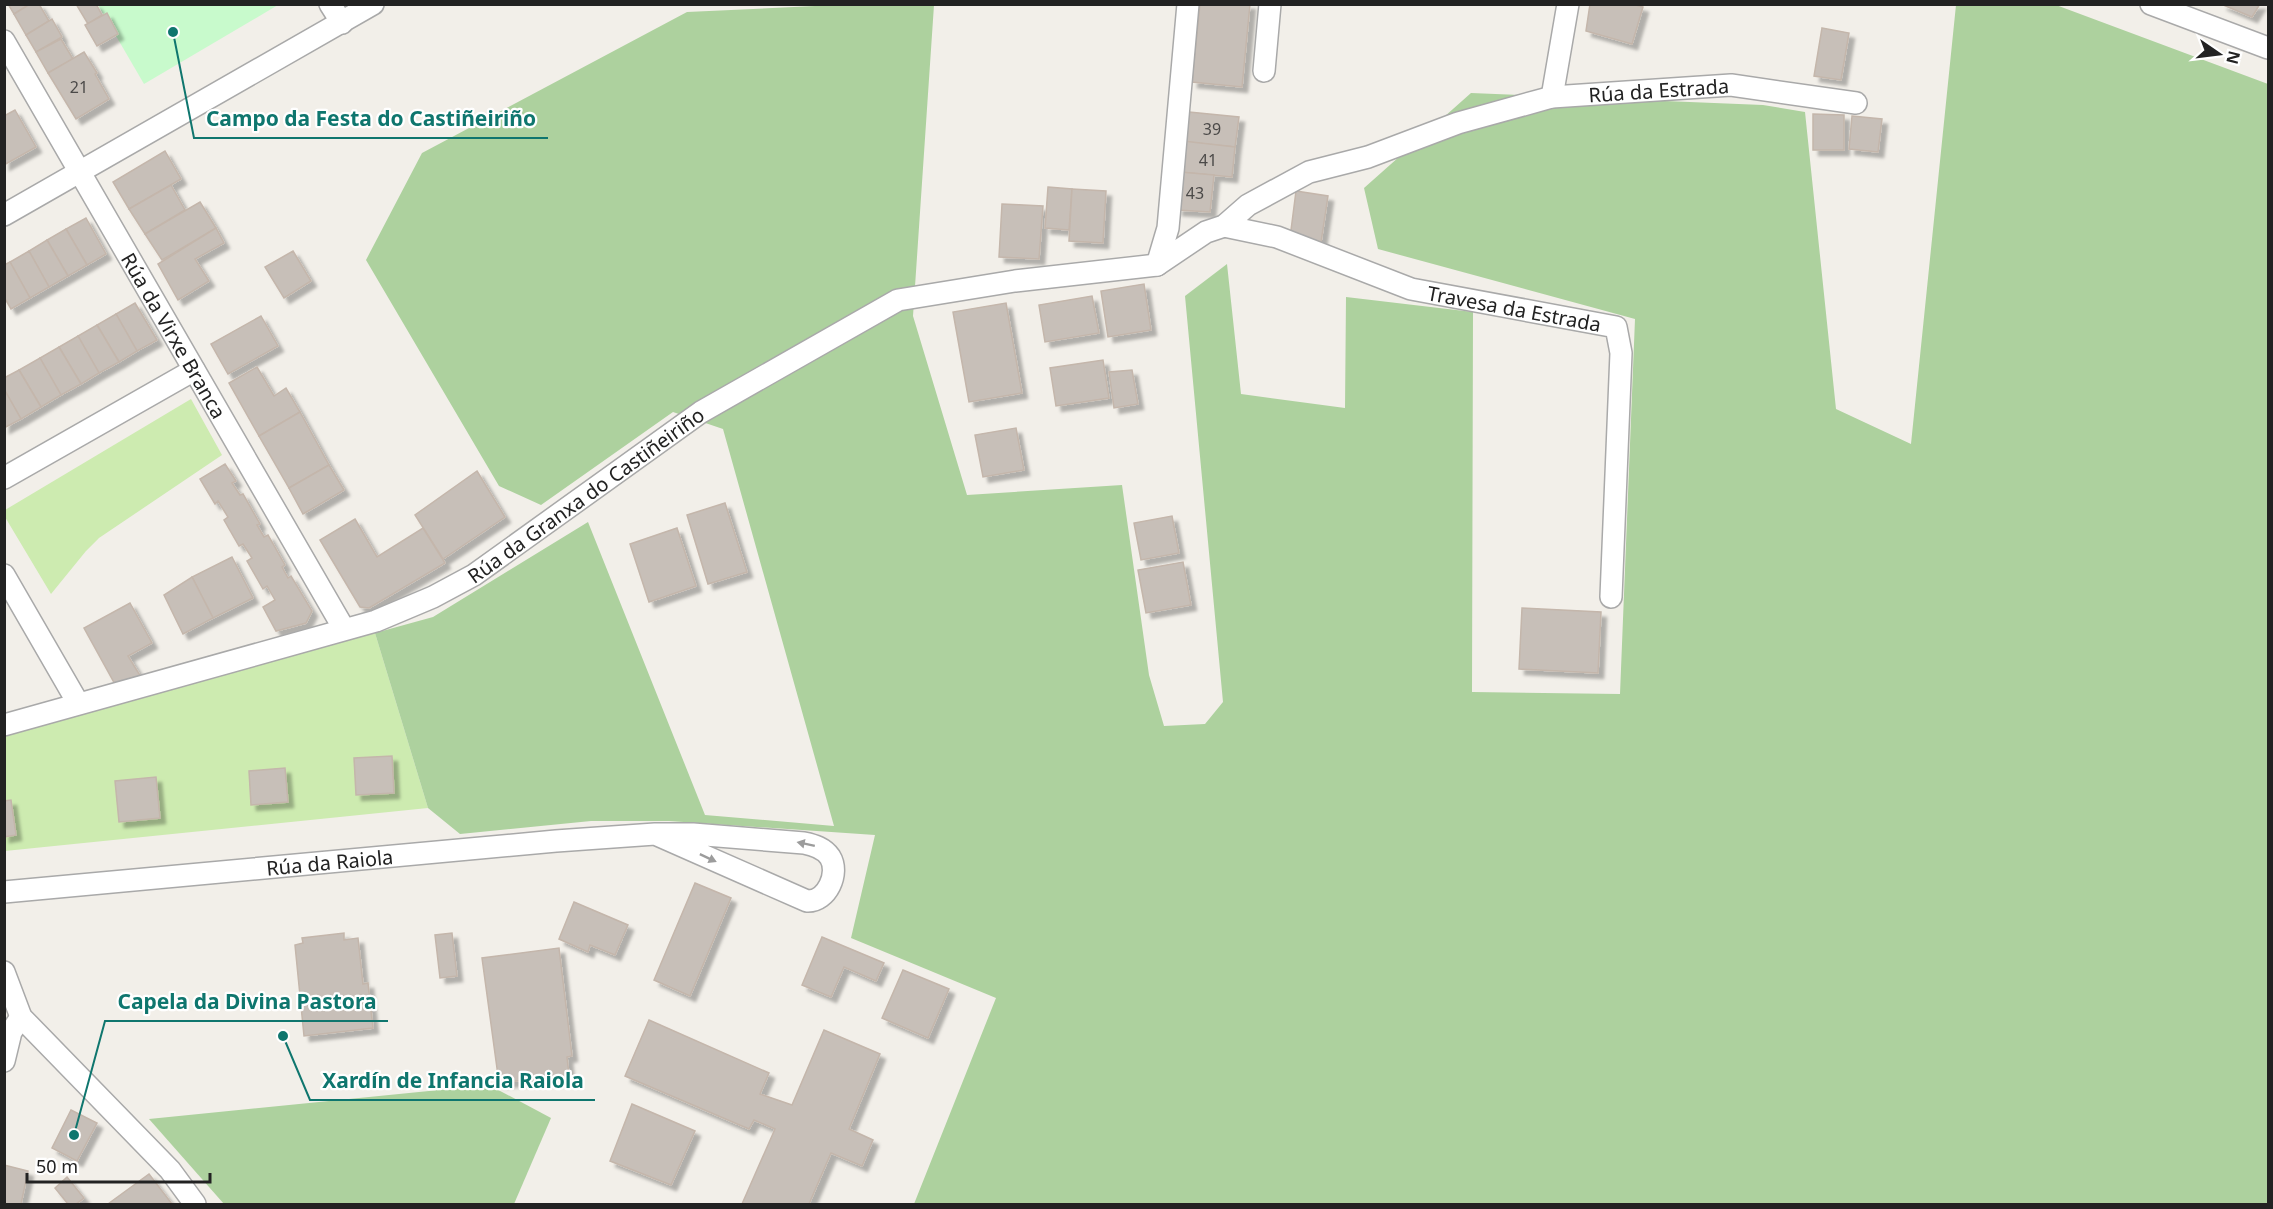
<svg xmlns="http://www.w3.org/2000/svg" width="2273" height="1209" font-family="'Noto Sans',sans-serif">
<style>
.grass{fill:#cdebb0}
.forest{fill:#add19e}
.park{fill:#c8facc}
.building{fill:#c7bfb8;stroke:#c4b6ab;stroke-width:1.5;filter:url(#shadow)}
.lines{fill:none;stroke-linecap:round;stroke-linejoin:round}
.minor-casing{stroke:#a9a9a9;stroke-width:24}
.minor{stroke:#fff;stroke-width:21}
.oneway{fill:#9c9c9c}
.labels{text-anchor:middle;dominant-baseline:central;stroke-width:4.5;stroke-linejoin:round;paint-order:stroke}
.number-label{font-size:16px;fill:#4b4948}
.street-label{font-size:20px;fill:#222;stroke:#fff}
.leader{fill:none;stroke:#0f766e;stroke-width:2}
.callout-dot{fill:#0f766e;stroke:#fff;stroke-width:2}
.callout-label{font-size:21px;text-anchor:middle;font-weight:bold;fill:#0f766e;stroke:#fff;stroke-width:4.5;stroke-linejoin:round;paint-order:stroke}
</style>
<defs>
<filter id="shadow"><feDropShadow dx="5.5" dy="5.5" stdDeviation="1.5" flood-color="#0004"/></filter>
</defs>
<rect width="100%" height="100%" fill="#f2efe9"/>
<g class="grass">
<polygon points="191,399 222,455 99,538 86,551 51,594 5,517 5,510"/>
<polygon points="375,633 428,808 5,851 5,735 276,655"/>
</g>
<g class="forest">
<polygon points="836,5 934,5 913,316 967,495 1122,485 1149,675 1164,726 1205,724 1223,702 1185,296 1227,264 1241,394 1345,408 1346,297 1473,312 1472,692 1620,694 1635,319 1378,249 1364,188 1471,93 1763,105 1805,112 1836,409 1911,444 1956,5 2056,5 2268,84 2268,1204 914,1204 996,998 851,938 875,835 669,821 591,821 460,834 428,808 375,633 433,617 588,522 705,815 834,826 723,429 673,412 541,505 499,486 366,260 422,153 687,12"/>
<polygon points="489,1085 551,1118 514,1204 224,1204 149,1119"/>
</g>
<polygon class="park" points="98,5 278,5 144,84"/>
<g class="building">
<polygon points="8,4 30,4 14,14"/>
<polygon points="30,4 39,4 49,21 26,35 14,14"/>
<polygon points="76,4 96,4 102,15 88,24"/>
<polygon points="1200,4 1250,4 1242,87 1192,82"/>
<polygon points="1590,4 1632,4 1643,7 1632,44 1586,31"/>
<polygon points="2221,4 2260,4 2252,17"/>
<polygon points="107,13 118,34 97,46 85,25"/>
<polygon points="52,19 62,37 36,52 26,35"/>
<polygon points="1822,28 1849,33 1841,80 1814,76"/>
<polygon points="61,39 73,59 48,73 36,52"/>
<polygon points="84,52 97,73 95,74 109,99 76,119 48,73"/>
<polygon points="15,110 36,147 4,165 4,116"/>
<polygon points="1189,112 1239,117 1235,147 1186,142"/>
<polygon points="1813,114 1844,115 1844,150 1813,150"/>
<polygon points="1852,116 1882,119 1878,152 1849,149"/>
<polygon points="1183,141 1235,147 1232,177 1180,172"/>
<polygon points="165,151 181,179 129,209 113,182"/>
<polygon points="1180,172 1214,175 1210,212 1177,210"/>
<polygon points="171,185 185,210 145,234 129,209"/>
<polygon points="1048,187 1072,189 1069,230 1045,228"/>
<polygon points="1072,189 1106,191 1103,243 1069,241"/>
<polygon points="1296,191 1328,196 1321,242 1290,238"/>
<polygon points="200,202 216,228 162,260 145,234"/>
<polygon points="1002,204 1043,206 1039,259 999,257"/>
<polygon points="86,218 106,254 87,265 66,229"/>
<polygon points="216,228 224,243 195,259 209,281 178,300 158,264"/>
<polygon points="66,229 87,265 68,276 47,240"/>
<polygon points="47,240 68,276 49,287 29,251"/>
<polygon points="29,251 49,287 30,298 10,262"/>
<polygon points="293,251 311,281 284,298 265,267"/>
<polygon points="10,262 30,298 11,309 4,297 4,265"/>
<polygon points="1144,284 1151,330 1108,337 1101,291"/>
<polygon points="1092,296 1099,333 1045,342 1039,305"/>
<polygon points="135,303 157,340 137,351 116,314"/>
<polygon points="1006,303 1022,393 969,402 953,312"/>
<polygon points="116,314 137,351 119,362 97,325"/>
<polygon points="261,316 278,346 228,374 211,344"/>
<polygon points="97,325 119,362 99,373 78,336"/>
<polygon points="78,336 99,373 81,384 59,347"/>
<polygon points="59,347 81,384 61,395 40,358"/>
<polygon points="40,358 61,395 41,407 19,370"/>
<polygon points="1103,360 1109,398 1056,406 1050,368"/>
<polygon points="257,367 274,396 286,388 300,412 259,436 229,383"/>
<polygon points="19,370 41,407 21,419 4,389 4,378"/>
<polygon points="1132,370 1138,404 1114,408 1109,372"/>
<polygon points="4,389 21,419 4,428"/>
<polygon points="300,412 329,465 289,488 259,436"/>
<polygon points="1016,428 1024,470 983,477 975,435"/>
<polygon points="225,464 236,481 232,483 240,495 243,494 260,524 257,525 264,537 268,535 285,565 282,567 288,578 291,576 312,611 306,623 276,631 263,607 275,600 267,586 263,589 247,561 252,558 243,544 239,546 224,520 228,517 218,501 215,504 200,479"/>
<polygon points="329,465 344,490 303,514 289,488"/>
<polygon points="477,471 505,517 443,559 415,515"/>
<polygon points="725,503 747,572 708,584 687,515"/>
<polygon points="1172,516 1179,553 1141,560 1134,523"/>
<polygon points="355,519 377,557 423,528 445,563 369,608 360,607 320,540"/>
<polygon points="677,528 696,586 649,602 630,544"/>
<polygon points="232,557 253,598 213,618 192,577"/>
<polygon points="1183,562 1191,605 1146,613 1138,570"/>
<polygon points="192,577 213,618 183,634 164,595"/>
<polygon points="130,603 152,643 128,656 141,677 116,686 84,628"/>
<polygon points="1522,608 1601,612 1598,673 1519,669"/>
<polygon points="392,756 394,793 356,795 354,758"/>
<polygon points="285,768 288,802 251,805 249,771"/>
<polygon points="156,777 160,818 119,822 115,781"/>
<polygon points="11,800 16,835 4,837 4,801"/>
<polygon points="695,883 731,898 690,996 654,980"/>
<polygon points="574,902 628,925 615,955 590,945 588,952 559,939"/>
<polygon points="344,933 344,940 358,938 363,984 368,983 373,1028 304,1036 295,945 303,943 302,938"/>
<polygon points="452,933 457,976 440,978 435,935"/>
<polygon points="822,937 884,963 876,981 844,967 831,997 802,985"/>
<polygon points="559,948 572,1056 567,1057 569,1075 499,1083 482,958"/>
<polygon points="903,970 949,989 928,1038 882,1018"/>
<polygon points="649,1020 769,1073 760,1094 792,1105 824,1030 880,1054 849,1129 873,1140 862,1166 831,1153 809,1204 742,1204 775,1129 754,1120 749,1129 625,1076"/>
<polygon points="632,1104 695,1131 671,1185 610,1161"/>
<polygon points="71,1110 97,1123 77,1161 52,1148"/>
<polygon points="4,1165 28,1171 21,1204 4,1204"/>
<polygon points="149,1174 172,1204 108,1204"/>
<polygon points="67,1177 84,1198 76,1204 68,1204 55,1188"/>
</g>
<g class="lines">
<g class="minor-casing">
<g id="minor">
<polyline points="330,4 342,23"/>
<polyline points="2151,4 2268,48"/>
<path id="s1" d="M4,41l340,588"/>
<polyline points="1264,71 1270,4"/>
<polyline points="1552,97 1568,4"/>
<polyline points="4,215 373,4"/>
<path id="s2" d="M1224,226l53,11 134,52 205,38 5,26 -10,244"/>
<polyline points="1157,265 1168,228 1188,4"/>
<polyline points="4,478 194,370"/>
<polyline points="4,575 78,703"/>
<path id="s3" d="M4,725l372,-104 57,-24 41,-22 227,-163 197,-112 117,-19 142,-16 49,-33 18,-6 24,-21 61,-33 59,-15 90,-34 94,-26 179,-12 125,18"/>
<path id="s4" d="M4,892l552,-51 99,-7h38l111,9c10,2 20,5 26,14 10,16 -3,45 -23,44l-152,-67"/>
<polyline points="4,972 21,1017 170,1170 195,1204"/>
<polyline points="4,1061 11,1032 21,1017"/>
</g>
</g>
<use href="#minor" class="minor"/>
</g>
<defs><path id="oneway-solid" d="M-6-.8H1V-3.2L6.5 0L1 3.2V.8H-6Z" transform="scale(1.5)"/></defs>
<g class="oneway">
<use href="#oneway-solid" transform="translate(806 844) rotate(-168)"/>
<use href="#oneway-solid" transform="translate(708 858) rotate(25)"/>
</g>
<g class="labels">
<g class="number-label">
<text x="79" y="87">21</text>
<text x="1212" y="129">39</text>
<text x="1208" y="160">41</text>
<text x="1195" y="193">43</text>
</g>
<g class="street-label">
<text stroke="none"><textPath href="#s3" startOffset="1803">Rúa da Estrada</textPath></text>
<text stroke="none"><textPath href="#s2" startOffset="303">Travesa da Estrada</textPath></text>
<text stroke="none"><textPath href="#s1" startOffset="340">Rúa da Virxe Branca</textPath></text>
<text stroke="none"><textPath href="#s3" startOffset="632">Rúa da Granxa do Castiñeiriño</textPath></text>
<text stroke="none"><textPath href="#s4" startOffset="327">Rúa da Raiola</textPath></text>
</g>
</g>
<path class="leader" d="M173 32L194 138H548M74 1135L105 1021H388M283 1036L310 1100H595"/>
<g class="callout-dot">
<circle cx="173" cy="32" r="6"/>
<circle cx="74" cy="1135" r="6"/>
<circle cx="283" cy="1036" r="6"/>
</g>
<g class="callout-label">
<text x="371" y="126">Campo da Festa do Castiñeiriño</text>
<text x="247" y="1009">Capela da Divina Pastora</text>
<text x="453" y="1088">Xardín de Infancia Raiola</text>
</g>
<rect width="2273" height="1209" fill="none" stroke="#222222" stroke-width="12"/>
<g transform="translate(2219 54) rotate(104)" stroke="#ffffff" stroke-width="4.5" paint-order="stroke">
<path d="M0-4.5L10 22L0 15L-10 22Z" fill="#222222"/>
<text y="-9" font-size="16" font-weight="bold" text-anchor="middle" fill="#222222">N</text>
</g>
<path d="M27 1173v9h183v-9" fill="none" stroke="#222222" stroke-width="3"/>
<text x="36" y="1173" font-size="18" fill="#222222" stroke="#ffffff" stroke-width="4.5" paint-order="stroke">50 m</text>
</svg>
